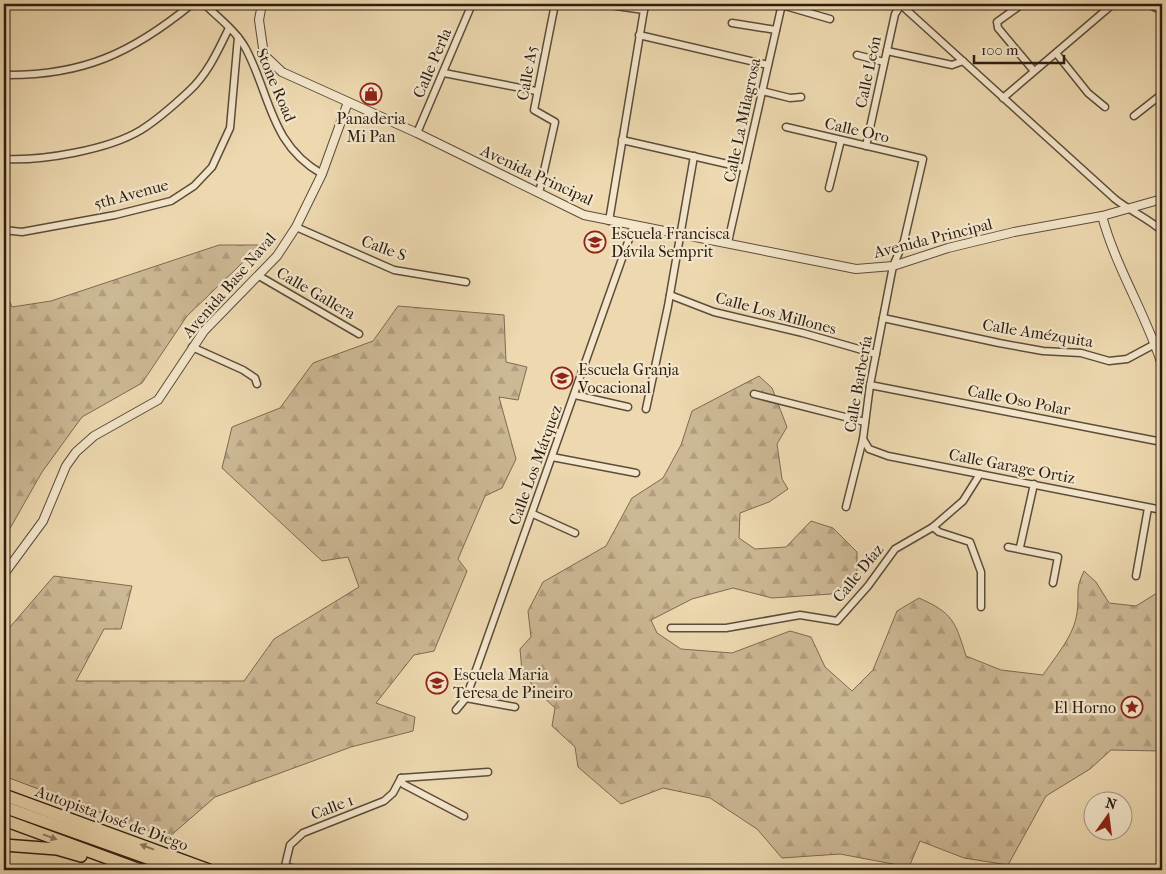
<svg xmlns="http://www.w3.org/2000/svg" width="1166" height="874" font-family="'IM FELL French Canon',serif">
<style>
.forest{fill:url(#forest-firs);stroke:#7c6a53}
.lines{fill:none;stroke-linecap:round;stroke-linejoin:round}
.minor-casing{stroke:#5c4c39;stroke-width:9}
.tertiary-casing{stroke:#5c4c39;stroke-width:10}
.motorway-casing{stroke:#2c1d12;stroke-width:14}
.minor{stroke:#f3e6cb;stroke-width:6}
.tertiary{stroke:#f3e6cb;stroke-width:8}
.motorway{stroke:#edd8af;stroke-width:11}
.oneway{fill:#8c7a60}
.labels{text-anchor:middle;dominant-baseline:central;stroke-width:4.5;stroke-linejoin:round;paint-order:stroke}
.street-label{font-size:16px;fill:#2c1d12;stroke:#f3e6cb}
.poi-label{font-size:16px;fill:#2c1d12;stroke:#f3e6cb;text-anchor:start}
</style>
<defs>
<pattern id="forest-firs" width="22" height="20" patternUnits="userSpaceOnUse" patternTransform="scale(1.25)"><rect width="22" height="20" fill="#ccb894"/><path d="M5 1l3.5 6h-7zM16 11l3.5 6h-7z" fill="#af9e7f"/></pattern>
</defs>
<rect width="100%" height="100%" fill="#edd8af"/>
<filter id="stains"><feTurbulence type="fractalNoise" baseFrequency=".004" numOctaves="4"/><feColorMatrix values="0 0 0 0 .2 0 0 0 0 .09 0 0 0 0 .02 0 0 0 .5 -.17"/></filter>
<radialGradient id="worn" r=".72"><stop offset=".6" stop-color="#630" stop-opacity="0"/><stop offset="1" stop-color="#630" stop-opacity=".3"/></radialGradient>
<g class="forest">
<polygon points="219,245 261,245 187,316 142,383 82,417 42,472 4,539 4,289 12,307 51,301"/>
<polygon points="398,306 504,315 506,362 527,367 518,400 499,397 516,459 502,488 485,496 458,559 467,571 434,651 414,655 376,703 415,717 413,731 351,747 215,797 168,838 4,776 4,634 54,576 132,586 121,629 104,629 76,681 244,681 274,639 359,587 348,557 322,561 222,468 232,427 280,408 313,363 373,341"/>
<path d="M759,376l13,12 15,39 -10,17 5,35 6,10 -19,13 -29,11 -1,25 16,11 31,-2 25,-26 22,7 24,24v25l-26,17 -59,4 -39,-10 -41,11 -41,21 6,13 24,16 51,4 58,-22 21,6 14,30 27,24 21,-21 24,-59 22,-13c34,15 36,23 47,58l35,14 42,5c12,-18 31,-39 34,-62 3,-20 -3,-21 7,-42l12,11 13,21 27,3 21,-13 5,-16v174l-51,-1 -21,19 -44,27 -38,69 -44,-7 -44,-17 -11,26 -69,-13 -58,4 -25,-29 -47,-31 -47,-10 -42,16 -43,-37 -3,-20 -23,-21 3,-18 -19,-18 -14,-19 -2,-22 11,-12 -3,-26 15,-29 63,-36 26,-48 31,-20 18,-33 11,-34z"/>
</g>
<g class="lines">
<g class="minor-casing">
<g id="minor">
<path d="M204,4c14,13 33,28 42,45 25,48 24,95 76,125"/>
<polyline points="602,4 644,10"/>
<path d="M900,4l215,195c15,12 33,19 47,32"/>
<polyline points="1148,4 1162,11"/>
<polyline points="782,5 830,19"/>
<polyline points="1018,7 997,22 998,28 1034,71"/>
<polyline points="732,23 776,30"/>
<polyline points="639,35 768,65"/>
<polyline points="887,51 952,65 963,61"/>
<polyline points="1056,53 1088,93 1105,107"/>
<polyline points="857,55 884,62"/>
<polyline points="444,73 536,91"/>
<path d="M4,75c79,1 128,-22 188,-71"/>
<polyline points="762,91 790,98 801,97"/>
<polyline points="1003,98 1113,4"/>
<polyline points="1134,116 1162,94"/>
<polyline points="786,127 923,159 904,241 893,266 870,385 863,439 846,507"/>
<polyline points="417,133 472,4"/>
<polyline points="622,140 745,168"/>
<polyline points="866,146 895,14 901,5"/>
<path d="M4,159c38,2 104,-9 137,-29 16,-10 33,-25 47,-38 19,-17 30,-41 41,-64"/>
<polyline points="829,188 841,140"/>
<polyline points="539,193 555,122 534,110 555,4"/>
<polyline points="609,221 645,4"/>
<polyline points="296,227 394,270 466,282"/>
<polyline points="4,230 22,232 115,215 171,201 194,186 212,167 230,128 238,37"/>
<polyline points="728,242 782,4"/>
<polyline points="259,276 359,334"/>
<polyline points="670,295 714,312 803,333 876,354"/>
<polyline points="883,318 999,343 1043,351 1081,353 1109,361 1127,359 1155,344"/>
<polyline points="192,347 243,370 255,378 257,384"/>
<polyline points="870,385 1162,442"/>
<polyline points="754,394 865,422"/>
<polyline points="575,395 628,407"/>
<polyline points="646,409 668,306 694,156"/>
<polyline points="863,439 869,449 888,456 1162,510"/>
<polyline points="552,457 636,473"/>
<polyline points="533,514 575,533"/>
<polyline points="933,527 939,532 970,542 981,572 981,607"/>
<polyline points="1008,547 1058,557 1053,583"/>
<polyline points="1020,547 1034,484"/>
<polyline points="1136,576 1148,508"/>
<polyline points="671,628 726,628 800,615 837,621 868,586 895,549 933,527 963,501 980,474"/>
<polyline points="466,698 515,707"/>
<polyline points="456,710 466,698 634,225"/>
<polyline points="401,778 488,772"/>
<polyline points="401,778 403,784 464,816"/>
<polyline points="285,866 299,870"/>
<polyline points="284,870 290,845 303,833 384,801 393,793 401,778"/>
</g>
</g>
<g class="tertiary-casing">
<g id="tertiary">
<polyline points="262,4 259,20 264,55 282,72 417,133 584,215 856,269 893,266 948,248 1014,232 1102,216 1162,199"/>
<path d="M1102,216c14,52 44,98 60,149"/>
<polyline points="4,574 43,521 66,466 76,452 94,436 158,400 204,331 277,256 296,227 322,174 348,102"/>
</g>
</g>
<g class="motorway-casing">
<g id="motorway">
<polyline points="4,795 209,870"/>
<polyline points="4,807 181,870"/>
<polyline points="4,820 140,870"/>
<polyline points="4,845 57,849 81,856"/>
</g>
</g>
<use href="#minor" class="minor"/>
<use href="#tertiary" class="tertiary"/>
<use href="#motorway" class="motorway"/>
</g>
<defs><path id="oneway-solid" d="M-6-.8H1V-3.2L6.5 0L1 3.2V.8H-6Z" transform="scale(1.25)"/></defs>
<g class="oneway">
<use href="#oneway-solid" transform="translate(50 837) rotate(20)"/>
<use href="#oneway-solid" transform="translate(147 847) rotate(-159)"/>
</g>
<defs>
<g id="shop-ring" transform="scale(1.125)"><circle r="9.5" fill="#f3e6cb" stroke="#8f2418" stroke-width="1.5"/><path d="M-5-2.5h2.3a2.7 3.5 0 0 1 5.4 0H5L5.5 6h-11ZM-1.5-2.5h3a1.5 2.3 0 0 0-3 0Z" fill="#8f2418"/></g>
<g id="school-ring" transform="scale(1.125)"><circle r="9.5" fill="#f3e6cb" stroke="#8f2418" stroke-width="1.5"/><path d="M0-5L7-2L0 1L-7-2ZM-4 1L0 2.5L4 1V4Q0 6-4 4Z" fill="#8f2418"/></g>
<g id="sight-ring" transform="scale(1.125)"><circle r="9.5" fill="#f3e6cb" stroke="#8f2418" stroke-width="1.5"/><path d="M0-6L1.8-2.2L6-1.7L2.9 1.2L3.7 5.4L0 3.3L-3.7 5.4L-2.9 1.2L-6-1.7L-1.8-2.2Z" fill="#8f2418"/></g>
</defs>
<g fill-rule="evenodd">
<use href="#shop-ring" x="371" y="94"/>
<use href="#school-ring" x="595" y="242"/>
<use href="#school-ring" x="562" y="378"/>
<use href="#school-ring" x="437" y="683"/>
<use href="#sight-ring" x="1132" y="707"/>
</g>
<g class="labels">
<g class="street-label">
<text transform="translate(432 63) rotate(-67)">Calle Perla</text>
<text transform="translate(868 72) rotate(-78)">Calle León</text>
<text transform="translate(527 73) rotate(-80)">Calle A5</text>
<text transform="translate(276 85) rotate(67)">Stone Road</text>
<text transform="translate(742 120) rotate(-78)">Calle La Milagrosa</text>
<text transform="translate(857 130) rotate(13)">Calle Oro</text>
<text transform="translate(537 175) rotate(25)">Avenida Principal</text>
<text transform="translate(131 194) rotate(-15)">5th Avenue</text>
<text transform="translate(933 238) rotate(-14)">Avenida Principal</text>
<text transform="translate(384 248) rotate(20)">Calle S</text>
<text transform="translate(229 285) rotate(-49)">Avenida Base Naval</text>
<text transform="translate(316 293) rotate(30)">Calle Gallera</text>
<text transform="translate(776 313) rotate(15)">Calle Los Millones</text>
<text transform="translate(1038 333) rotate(9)">Calle Amézquita</text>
<text transform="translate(858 384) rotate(-80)">Calle Barbería</text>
<text transform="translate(1019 400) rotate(11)">Calle Oso Polar</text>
<text transform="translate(535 465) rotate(-70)">Calle Los Márquez</text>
<text transform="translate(1012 466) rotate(11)">Calle Garage Ortiz</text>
<text transform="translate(858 573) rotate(-51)">Calle Díaz</text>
<text transform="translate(332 807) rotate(-21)">Calle 1</text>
<text transform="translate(112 818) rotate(20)">Autopista José de Diego</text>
</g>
<g class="poi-label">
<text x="371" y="118" text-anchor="middle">Panaderia<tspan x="371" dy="18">Mi Pan</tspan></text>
<text x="611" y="233">Escuela Francisca<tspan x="611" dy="18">Dávila Semprit</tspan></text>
<text x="578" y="369">Escuela Granja<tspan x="578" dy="18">Vocacional</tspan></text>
<text x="453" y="674">Escuela Maria<tspan x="453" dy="18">Teresa de Pineiro</tspan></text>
<text x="1116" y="707" text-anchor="end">El Horno</text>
</g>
</g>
<rect width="1166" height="874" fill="none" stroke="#edd8af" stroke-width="20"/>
<rect x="5" y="5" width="1156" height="864" fill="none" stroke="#2c1d12" stroke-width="2.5"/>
<rect x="10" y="10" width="1146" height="854" fill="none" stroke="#2c1d12"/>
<g transform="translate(1108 816) rotate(14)"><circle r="24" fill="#f3e6cb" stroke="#a39681"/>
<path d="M0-4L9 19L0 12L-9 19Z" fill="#8f2418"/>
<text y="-8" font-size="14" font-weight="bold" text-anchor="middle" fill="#2c1d12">N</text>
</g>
<path d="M974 55v8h90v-8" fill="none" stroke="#2c1d12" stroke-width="2.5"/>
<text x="981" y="55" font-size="15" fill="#2c1d12" stroke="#f3e6cb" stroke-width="4" paint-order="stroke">100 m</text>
<rect width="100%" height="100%" filter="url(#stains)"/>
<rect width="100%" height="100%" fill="url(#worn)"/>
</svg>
